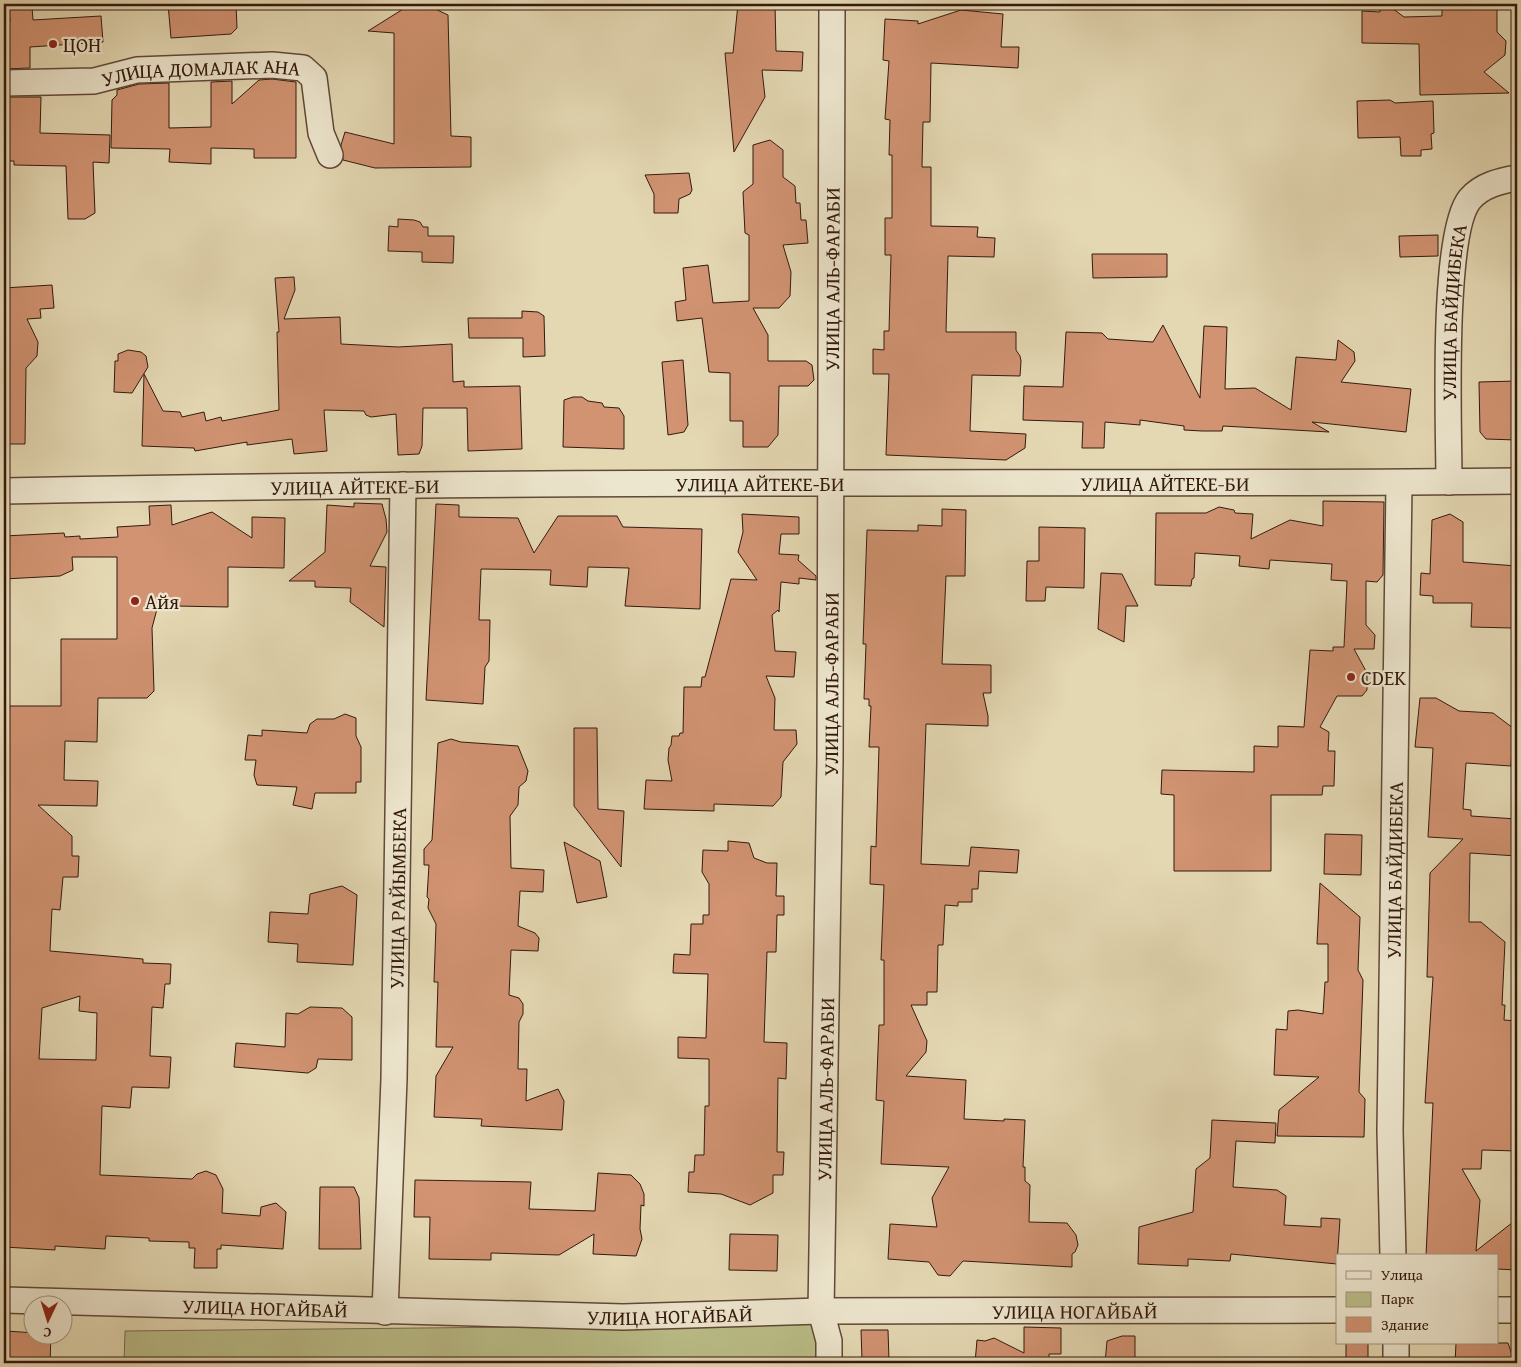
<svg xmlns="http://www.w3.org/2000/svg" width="1521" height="1367" font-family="'Gentium Book Plus',serif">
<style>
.green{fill:#babd88;stroke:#776b4b}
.building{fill:#d19372;stroke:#34190e;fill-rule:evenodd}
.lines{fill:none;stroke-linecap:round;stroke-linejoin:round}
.minor-casing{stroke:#604937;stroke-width:28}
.minor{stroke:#ede6ce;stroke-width:25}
.poi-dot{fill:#8f2418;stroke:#ede6ce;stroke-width:2}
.labels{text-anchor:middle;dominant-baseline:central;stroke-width:4.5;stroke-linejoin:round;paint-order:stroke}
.poi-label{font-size:20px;fill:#34190e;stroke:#ede6ce;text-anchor:start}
.street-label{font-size:20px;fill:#34190e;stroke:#ede6ce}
</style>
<rect width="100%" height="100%" fill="#e4d8b3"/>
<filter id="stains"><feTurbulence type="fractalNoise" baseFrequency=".004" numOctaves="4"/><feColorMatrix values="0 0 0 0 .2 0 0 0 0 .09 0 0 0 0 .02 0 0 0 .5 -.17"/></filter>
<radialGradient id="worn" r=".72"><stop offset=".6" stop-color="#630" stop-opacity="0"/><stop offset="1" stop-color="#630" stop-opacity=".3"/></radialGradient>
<polygon class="green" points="818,1324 818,1363 124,1363 125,1331"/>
<g class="building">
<polygon points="168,4 236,4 237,28 231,34 171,38"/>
<polygon points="738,4 775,4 776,51 803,52 802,71 762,70 765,97 734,152 725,53 733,53"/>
<polygon points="408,6 431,7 448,15 451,136 471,137 471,167 375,168 343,160 341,145 345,132 394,144 394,33 368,31"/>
<polygon points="32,7 33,20 101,16 103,42 30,47 30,68 4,69 4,21 10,21 9,9"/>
<polygon points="1497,7 1497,32 1506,41 1505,55 1484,72 1509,93 1420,95 1419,44 1362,43 1362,11 1380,12 1380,8 1392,8 1404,17 1442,16 1442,8"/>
<polygon points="961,10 1003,14 1001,47 1019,47 1018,68 931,63 930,122 923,122 922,167 931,167 931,226 978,227 977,237 995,238 994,257 948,256 946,332 1016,332 1016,350 1020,356 1021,361 1020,376 972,375 970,431 1026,434 1025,448 1006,460 886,455 889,374 873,374 873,349 884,350 884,331 889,331 891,255 885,255 885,218 892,218 892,155 889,155 890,120 885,119 889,61 883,60 885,19 918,21 918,24"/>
<polygon points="272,79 296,82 296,158 254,158 254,149 211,148 211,164 169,162 170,149 111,148 112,100 117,95 117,90 139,84 169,83 169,128 211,127 211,82 232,81 232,104 259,80"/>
<polygon points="4,97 41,97 40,133 110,135 109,163 93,162 95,213 85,219 68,219 66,166 14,165 14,161 4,161"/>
<polygon points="1390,100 1395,103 1433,101 1434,133 1431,134 1432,149 1421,150 1421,156 1401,156 1400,137 1358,138 1357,101"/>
<polygon points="770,140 783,150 783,177 795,186 796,203 800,203 801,220 806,220 808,243 783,245 791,272 790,296 779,308 753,308 768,335 768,361 806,361 812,365 814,380 808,386 779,386 778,435 768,447 743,447 743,421 730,421 730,373 709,372 702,318 677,321 675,302 686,300 683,268 708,265 713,303 749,301 749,235 745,233 743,192 753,184 753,145"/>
<polygon points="689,173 692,190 690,194 679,199 678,213 654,213 654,194 645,175"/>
<polygon points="398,219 414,220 420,222 423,227 428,227 428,236 454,236 453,263 422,262 422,252 388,251 389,226 398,227"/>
<polygon points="1438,235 1438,256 1400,257 1399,236"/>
<polygon points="1092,254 1167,254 1167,277 1093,278"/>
<polygon points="294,277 295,290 284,319 340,317 341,344 398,347 452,344 453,382 464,381 464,387 520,386 522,449 468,451 467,408 423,408 422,446 419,454 398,455 396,414 371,417 366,415 364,411 324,410 327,451 294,454 292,439 247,445 247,442 195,451 194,448 142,446 144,374 163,411 180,412 182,417 204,412 206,421 221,417 222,421 279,410 277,332 279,332 275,278"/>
<polygon points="52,285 54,308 40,309 41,318 27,319 38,342 37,356 26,368 25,444 4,444 4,288"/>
<polygon points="522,311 538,312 544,316 545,356 523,357 523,338 469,338 468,318 522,318"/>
<polygon points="1163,325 1200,398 1204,326 1227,327 1225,389 1255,388 1291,410 1296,357 1336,360 1338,340 1354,352 1355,361 1341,382 1411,389 1406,432 1312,422 1329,432 1223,426 1222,431 1202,431 1184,430 1184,426 1140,420 1140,425 1105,422 1104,448 1082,448 1083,422 1023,420 1024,386 1063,387 1066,332 1102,333 1108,339 1153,342"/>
<polygon points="128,350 141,352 146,356 148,367 132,393 114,392 115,361 118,361 118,354"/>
<polygon points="683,360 688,425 684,432 668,435 662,362"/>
<polygon points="1517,381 1517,440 1486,439 1480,432 1479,382"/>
<polygon points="573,397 582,397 588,401 602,403 604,407 619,408 624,416 624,449 563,447 564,400"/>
<polygon points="1323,501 1384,502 1383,575 1377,582 1366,581 1366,625 1375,635 1374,649 1354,649 1367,673 1367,690 1362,696 1337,696 1320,727 1329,732 1328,751 1335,751 1334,786 1323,786 1322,795 1271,795 1271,871 1174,871 1174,795 1161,794 1162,770 1254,772 1254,746 1278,747 1278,726 1304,727 1310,650 1333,651 1333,647 1344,647 1347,581 1331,580 1332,564 1270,560 1269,569 1239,566 1240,556 1195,553 1194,578 1192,579 1191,586 1155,585 1156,513 1206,513 1219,507 1234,510 1235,513 1253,514 1251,539 1290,520 1323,526"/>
<polygon points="354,503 382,504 386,519 387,532 370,566 386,567 384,627 350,602 351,588 315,587 315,581 289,581 325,552 327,505 354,507"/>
<polygon points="436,504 459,505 459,517 518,518 534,553 558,516 617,516 623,527 702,529 700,609 625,606 629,568 588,567 587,587 550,585 551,570 481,569 479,620 490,620 489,661 485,667 483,704 426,700"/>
<path d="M171,505l1,20 40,-13 40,26v-21l33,1 -1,50 -56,-1v40l-53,-1v2l-18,1 -5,19 2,63 -7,7h-49l-1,44 -32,-1 -1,39 34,1 -1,25 -59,-1 34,31v20h7l-1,21h-15l-3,33 -8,-1 -2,42 93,8v4l28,1 -1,20h-5l-2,24 -11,-1 -2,49 21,1 -2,31 -37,-1 -2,21 -28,-2 -2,69 92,4 5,-5 9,-3 10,4 7,14 -1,24 38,3 1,-9 15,-4 10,9 -3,37 -62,-4v4h-4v19h-23l1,-20h-6v-6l-40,-1v-3l-43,-2 -1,13 -50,-3v4l-51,-3 2,-87 -2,-1v-453h57v-67h56v-82h-45l1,13 -13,6 -56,3v-43l60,-3 1,4 15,-1v3l38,-2 -1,-10 33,-2 -1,-19zM80,996l-1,15 18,2 -1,47 -57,-1 3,-51z"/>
<polygon points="942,509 966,510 965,576 946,576 942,664 991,665 991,693 983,693 988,716 988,726 926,724 921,864 969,866 971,847 1019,850 1017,873 979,871 978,889 972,889 972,902 958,902 958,906 945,905 943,945 938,945 937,992 927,992 927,1005 911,1005 927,1041 926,1052 906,1076 966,1080 964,1119 1004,1121 1004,1119 1025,1120 1023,1167 1025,1167 1025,1181 1030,1185 1029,1222 1067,1223 1076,1235 1078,1245 1075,1252 1072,1254 1072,1267 963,1261 950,1276 938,1275 929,1262 888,1259 890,1224 937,1227 932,1198 949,1167 881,1164 884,1101 876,1100 879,1025 884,1025 884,960 881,960 884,885 870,884 871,846 876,847 879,747 869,747 871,706 869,706 869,699 864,699 866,644 863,644 867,530 918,531 918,525 942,526"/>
<polygon points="742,514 799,517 799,534 781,534 779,554 799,555 798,560 816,576 816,580 799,578 799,584 781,582 779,612 778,610 772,615 775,651 796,652 794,677 766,676 775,698 774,730 796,730 797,744 783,762 781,797 773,806 714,804 714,811 644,809 646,780 672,781 668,760 669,748 671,745 672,736 679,736 680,733 683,733 684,687 701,687 702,677 705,677 731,579 757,580 738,552 743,532"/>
<polygon points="1450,514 1463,522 1463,562 1517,566 1517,595 1513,595 1512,628 1471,627 1472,603 1433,603 1433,596 1420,595 1421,573 1430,574 1432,520"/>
<polygon points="1039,527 1085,528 1084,588 1046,587 1045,601 1026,601 1027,561 1039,561"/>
<polygon points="1101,573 1122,574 1138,606 1126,606 1124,642 1098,629"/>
<polygon points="1420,698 1436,698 1459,711 1493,713 1513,728 1511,766 1466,763 1463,809 1471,810 1471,816 1517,819 1517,856 1470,853 1469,922 1481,922 1505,942 1502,1005 1505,1005 1504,1020 1517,1021 1517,1151 1482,1150 1481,1169 1462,1169 1480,1200 1476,1251 1517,1219 1517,1270 1497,1269 1497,1256 1426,1256 1433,1103 1425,1103 1433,977 1427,977 1430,873 1463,839 1428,837 1433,748 1415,747"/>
<polygon points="345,714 356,718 356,736 361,747 361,782 356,782 356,793 315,793 312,809 293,805 297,787 257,785 254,775 256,760 245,760 248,735 262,736 262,730 307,733 310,724 317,719 334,719"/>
<polygon points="574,728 597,728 598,809 624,811 621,867 574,806"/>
<polygon points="451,739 461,742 518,746 528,771 526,781 519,787 518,805 510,816 511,868 544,870 543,892 520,891 518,926 535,933 539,938 538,951 511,950 509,995 519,998 523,1004 523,1014 519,1022 518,1069 527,1069 526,1101 558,1089 564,1101 562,1130 481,1126 482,1119 434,1117 436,1076 453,1047 436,1047 438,982 434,982 436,924 428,908 429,899 427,897 429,865 424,865 424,849 432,840 438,743"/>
<polygon points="1325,834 1362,835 1361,875 1324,874"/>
<polygon points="728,841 749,843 754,858 767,863 777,863 776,896 784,896 784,915 777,915 776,952 767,952 764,1042 787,1043 786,1079 778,1078 777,1152 784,1152 783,1175 773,1175 773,1193 750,1205 721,1194 688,1192 689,1172 694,1172 695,1155 704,1155 705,1106 709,1106 709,1059 678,1058 678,1037 706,1038 708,974 673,973 674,954 690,955 691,924 703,924 703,915 709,915 709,884 702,872 703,850 728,851"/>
<polygon points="564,842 600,861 607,897 577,903"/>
<polygon points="1320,883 1360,917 1358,970 1363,980 1359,1092 1365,1099 1364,1137 1277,1136 1279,1110 1319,1077 1274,1075 1276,1029 1287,1030 1288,1011 1298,1010 1323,1014 1325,982 1328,982 1328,944 1317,944"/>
<polygon points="342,886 357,895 353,965 297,962 298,944 268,942 270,912 308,914 310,894"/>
<polygon points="310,1007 342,1008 352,1017 352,1060 318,1059 316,1068 308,1073 234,1067 236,1043 285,1047 286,1013 298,1014"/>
<polygon points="1212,1120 1276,1123 1275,1143 1236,1141 1233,1187 1277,1190 1286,1196 1284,1225 1321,1227 1321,1218 1340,1219 1337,1264 1231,1254 1230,1261 1188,1259 1188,1266 1138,1264 1139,1227 1193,1212 1196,1169 1210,1158"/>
<polygon points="598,1173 631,1175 640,1184 644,1194 644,1206 641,1205 640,1229 642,1239 636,1256 593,1254 594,1234 559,1255 491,1253 491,1260 429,1259 430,1217 414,1217 415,1180 531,1182 529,1209 595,1211"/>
<polygon points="320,1187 354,1187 359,1198 361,1249 319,1249"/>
<polygon points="730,1234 778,1235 777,1271 729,1270"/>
<polygon points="1024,1327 1061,1328 1061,1354 1049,1354 1049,1363 975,1363 977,1340 985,1341 994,1338 1024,1353"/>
<polygon points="861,1330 888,1330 889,1360 862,1360"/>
<polygon points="6,1331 51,1334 50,1363 5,1363"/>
<polygon points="1122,1336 1135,1336 1135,1363 1105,1363 1107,1341"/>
<rect x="1346" y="1343" width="22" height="20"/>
<polygon points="1456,1343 1508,1343 1515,1363 1455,1363"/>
</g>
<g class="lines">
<g class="minor-casing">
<g id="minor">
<path id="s1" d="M4,83l90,-2 43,-11 135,-5 31,3 11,10 7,55 9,22"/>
<path id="s2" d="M1449,482c0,-52 -8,-249 21,-283 12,-14 30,-18 47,-21"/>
<path id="s3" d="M4,491c276,-5 552,-8 829,-8 228,-1 456,1 684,-2"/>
<path id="s4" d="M1393,1256l-3,-125 9,-647"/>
<path id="s5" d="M4,1300l619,17 198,-6 516,-1"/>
<polyline points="1497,1310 1517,1310"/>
<path id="s6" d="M385,1312l9,-233 9,-594"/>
<path id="s7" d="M829,1363v-22l-8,-30 9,-550 2,-757"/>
<polyline points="1396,1363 1396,1343"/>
</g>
</g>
<use href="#minor" class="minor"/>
</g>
<g class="poi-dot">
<circle cx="53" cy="44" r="5"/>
<circle cx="135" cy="601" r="5"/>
<circle cx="1351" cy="677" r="5"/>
</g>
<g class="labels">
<g class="poi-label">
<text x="63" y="44">ЦОН</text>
<text x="145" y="601">Айя</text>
<text x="1361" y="677">CDEK</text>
</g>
<g class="street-label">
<text stroke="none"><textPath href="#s1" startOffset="198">УЛИЦА ДОМАЛАК АНА</textPath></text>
<text stroke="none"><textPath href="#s7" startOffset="1085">УЛИЦА АЛЬ-ФАРАБИ</textPath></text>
<text stroke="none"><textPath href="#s2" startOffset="170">УЛИЦА БАЙДИБЕКА</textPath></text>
<text stroke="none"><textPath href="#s3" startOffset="756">УЛИЦА АЙТЕКЕ-БИ</textPath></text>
<text stroke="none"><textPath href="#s3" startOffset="1161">УЛИЦА АЙТЕКЕ-БИ</textPath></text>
<text stroke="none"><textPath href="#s3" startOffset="351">УЛИЦА АЙТЕКЕ-БИ</textPath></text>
<text stroke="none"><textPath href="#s7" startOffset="680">УЛИЦА АЛЬ-ФАРАБИ</textPath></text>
<text stroke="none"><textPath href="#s4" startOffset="386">УЛИЦА БАЙДИБЕКА</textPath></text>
<text stroke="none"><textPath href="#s6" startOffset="414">УЛИЦА РАЙЫМБЕКА</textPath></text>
<text stroke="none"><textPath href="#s7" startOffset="275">УЛИЦА АЛЬ-ФАРАБИ</textPath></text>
<text stroke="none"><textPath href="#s5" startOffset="261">УЛИЦА НОГАЙБАЙ</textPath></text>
<text stroke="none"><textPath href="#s5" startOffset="1071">УЛИЦА НОГАЙБАЙ</textPath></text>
<text stroke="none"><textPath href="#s5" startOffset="666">УЛИЦА НОГАЙБАЙ</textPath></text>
</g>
</g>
<rect width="1521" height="1367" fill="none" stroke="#e4d8b3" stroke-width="20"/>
<rect x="5" y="5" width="1511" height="1357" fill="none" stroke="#34190e" stroke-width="2.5"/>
<rect x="10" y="10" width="1501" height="1347" fill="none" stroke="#34190e"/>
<rect x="1336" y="1254" width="162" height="90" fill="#ede6ce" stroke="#a39481"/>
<rect x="1346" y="1271" width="25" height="8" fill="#ede6ce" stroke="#a39481"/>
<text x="1381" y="1280" font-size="15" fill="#34190e">Улица</text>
<rect x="1346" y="1292" width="25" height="15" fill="#babd88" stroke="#a39481"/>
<text x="1381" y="1304" font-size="15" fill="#34190e">Парк</text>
<rect x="1346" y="1317" width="25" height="15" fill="#d19372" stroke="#a39481"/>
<text x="1381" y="1330" font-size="15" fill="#34190e">Здание</text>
<g transform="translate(48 1320) rotate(184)"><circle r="24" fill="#ede6ce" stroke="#a39481"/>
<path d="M0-4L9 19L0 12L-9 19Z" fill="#8f2418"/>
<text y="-8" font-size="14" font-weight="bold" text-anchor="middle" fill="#34190e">С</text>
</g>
<rect width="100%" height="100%" filter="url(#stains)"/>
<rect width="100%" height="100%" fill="url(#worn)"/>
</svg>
